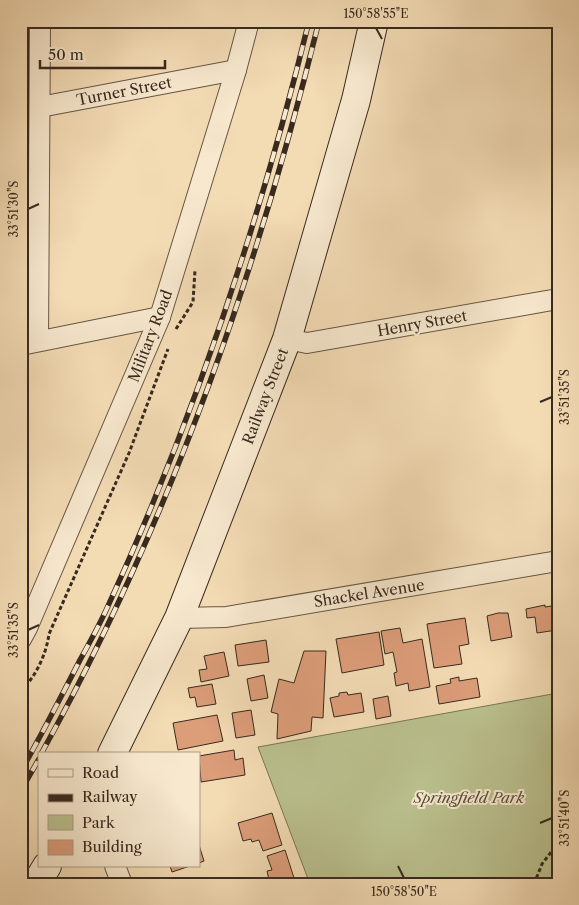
<svg xmlns="http://www.w3.org/2000/svg" width="579" height="905" font-family="'Libre Caslon Text',serif">
<style>
.green{fill:#bac08e;stroke:#797556}
.building{fill:#dc9d79;stroke:#382a1f}
.lines{fill:none;stroke-linecap:round;stroke-linejoin:round}
.minor-casing{stroke:#675644;stroke-width:22}
.secondary-casing{stroke:#382a1f;stroke-width:30}
.path{stroke:#382a1f;stroke-width:3;stroke-dasharray:4 2.5;stroke-linecap:butt}
.minor{stroke:#f7e8ce;stroke-width:20}
.secondary{stroke:#f7e8ce;stroke-width:28}
.rail-casing{stroke:#382a1f;stroke-width:5.5}
.rail{stroke:#f7e8ce;stroke-width:4;stroke-dasharray:11;stroke-linecap:butt}
.ticks{fill:none;stroke:#382a1f;stroke-width:2}
.labels{text-anchor:middle;dominant-baseline:central;stroke-width:4;stroke-linejoin:round;paint-order:stroke}
.street-label{font-size:15px;fill:#382a1f;stroke:#f7e8ce}
.park-label{font-size:15px;font-style:italic;fill:#58503b;stroke:#f7e8ce}
.neatline{fill:none;stroke:#382a1f;stroke-width:2}
.ticks-label{font-size:12px;text-anchor:middle;fill:#382a1f}
</style>
<rect width="100%" height="100%" fill="#f3dbb4"/>
<filter id="stains"><feTurbulence type="fractalNoise" baseFrequency=".004" numOctaves="4"/><feColorMatrix values="0 0 0 0 .2 0 0 0 0 .09 0 0 0 0 .02 0 0 0 .5 -.17"/></filter>
<radialGradient id="worn" r=".72"><stop offset=".6" stop-color="#630" stop-opacity="0"/><stop offset="1" stop-color="#630" stop-opacity=".3"/></radialGradient>
<polygon class="green" points="558,693 558,884 310,884 258,747"/>
<g class="building">
<polygon points="545,605 545,607 558,605 558,614 555,614 557,630 537,633 535,617 527,618 526,609"/>
<polygon points="498,613 508,613 512,637 491,641 487,616"/>
<polygon points="465,618 469,644 459,646 462,664 434,668 427,624"/>
<polygon points="400,628 403,643 422,639 430,687 409,691 408,683 396,686 394,673 397,672 393,652 385,654 381,631"/>
<polygon points="379,632 384,665 342,673 336,639"/>
<polygon points="266,640 269,662 238,666 235,645"/>
<polygon points="304,651 326,651 323,718 312,717 311,731 277,739 278,714 271,712 279,679 294,683"/>
<polygon points="224,652 229,676 201,682 199,670 207,669 204,656"/>
<polygon points="264,675 268,698 251,701 247,679"/>
<polygon points="459,677 459,681 477,678 480,697 439,704 436,686 451,683 450,679"/>
<polygon points="212,684 216,704 197,707 195,697 190,698 188,688"/>
<polygon points="347,692 348,695 361,693 364,712 334,717 330,698 339,696 339,693"/>
<polygon points="388,696 391,716 376,719 373,699"/>
<polygon points="251,710 255,735 236,738 232,713"/>
<polygon points="217,715 223,741 178,750 173,723"/>
<polygon points="234,750 235,760 243,758 245,775 201,782 199,756"/>
<polygon points="272,813 282,845 263,851 259,840 252,842 251,839 243,841 238,823"/>
<polygon points="199,845 204,861 199,863"/>
<polygon points="285,850 295,881 286,884 276,884 274,878 269,880 267,871 272,870 267,856"/>
<polygon points="170,866 190,866 172,872"/>
<polygon points="204,880 206,884 193,884"/>
</g>
<g class="lines">
<g class="minor-casing">
<g id="minor">
<polyline points="40,107 236,70"/>
<polyline points="287,339 307,343 558,299"/>
<polyline points="38,341 40,21"/>
<polyline points="21,345 160,317"/>
<polyline points="179,618 226,617 558,561"/>
<polyline points="21,639 27,628 160,317 236,70 249,21"/>
<polyline points="115,866 122,884"/>
</g>
</g>
<g class="secondary-casing">
<g id="secondary">
<polyline points="112,754 179,618 287,339 356,100 374,21"/>
<polyline points="36,884 47,866"/>
</g>
</g>
<g class="path">
<polyline points="176,329 193,302 195,270"/>
<path d="M21,691c15,-15 25,-36 28,-57l80,-181 39,-104"/>
<polyline points="534,884 542,864 558,843"/>
</g>
<use href="#minor" class="minor"/>
<use href="#secondary" class="secondary"/>
<g class="rail-casing">
<g id="rail">
<path d="M41,754c127,-228 216,-480 278,-733"/>
<path d="M21,771c21,-37 40,-74 59,-111 10,-18 20,-36 28,-54 86,-187 152,-385 201,-585"/>
<polyline points="21,790 39,759"/>
</g>
</g>
<use href="#rail" class="rail"/>
</g>
<path class="ticks" d="M376,28l6,11M28,209l11,-5M540,402l12,-5M28,630l11,-5M540,823l12,-5M398,866l6,12"/>
<g class="labels">
<g class="street-label">
<text transform="translate(124 91) rotate(-11)">Turner Street</text>
<text transform="translate(422 323) rotate(-10)">Henry Street</text>
<text transform="translate(150 336) rotate(-69)">Military Road</text>
<text transform="translate(265 396) rotate(-69)">Railway Street</text>
<text transform="translate(369 593) rotate(-9)">Shackel Avenue</text>
</g>
<g class="park-label">
<text x="469" y="797">Springfield Park</text>
</g>
</g>
<rect width="579" height="905" fill="none" stroke="#f3dbb4" stroke-width="55"/>
<rect x="38" y="752" width="162" height="115" fill="#f7e8ce" stroke="#ab9c88"/>
<rect x="48" y="769" width="25" height="8" fill="#f7e8ce" stroke="#ab9c88"/>
<text x="82" y="778" font-size="15" fill="#382a1f">Road</text>
<rect x="48" y="794" width="25" height="8" fill="#382a1f" stroke="#ab9c88"/>
<text x="82" y="802" font-size="15" fill="#382a1f">Railway</text>
<rect x="48" y="815" width="25" height="15" fill="#bac08e" stroke="#ab9c88"/>
<text x="82" y="828" font-size="15" fill="#382a1f">Park</text>
<rect x="48" y="840" width="25" height="15" fill="#dc9d79" stroke="#ab9c88"/>
<text x="82" y="852" font-size="15" fill="#382a1f">Building</text>
<path d="M40 60v8h125v-8" fill="none" stroke="#382a1f" stroke-width="2.5"/>
<text x="48" y="60" font-size="15" fill="#382a1f" stroke="#f7e8ce" stroke-width="4" paint-order="stroke">50 m</text>
<rect x="28" y="28" width="524" height="850" class="neatline"/>
<g class="ticks-label">
<text x="376" y="18">150°58'55"E</text>
<text transform="translate(14 209) rotate(-90)" y="4">33°51'30"S</text>
<text transform="translate(565 397) rotate(-90)" y="4">33°51'35"S</text>
<text transform="translate(14 630) rotate(-90)" y="4">33°51'35"S</text>
<text transform="translate(565 818) rotate(-90)" y="4">33°51'40"S</text>
<text x="404" y="896">150°58'50"E</text>
</g>
<rect width="100%" height="100%" filter="url(#stains)"/>
<rect width="100%" height="100%" fill="url(#worn)"/>
</svg>
